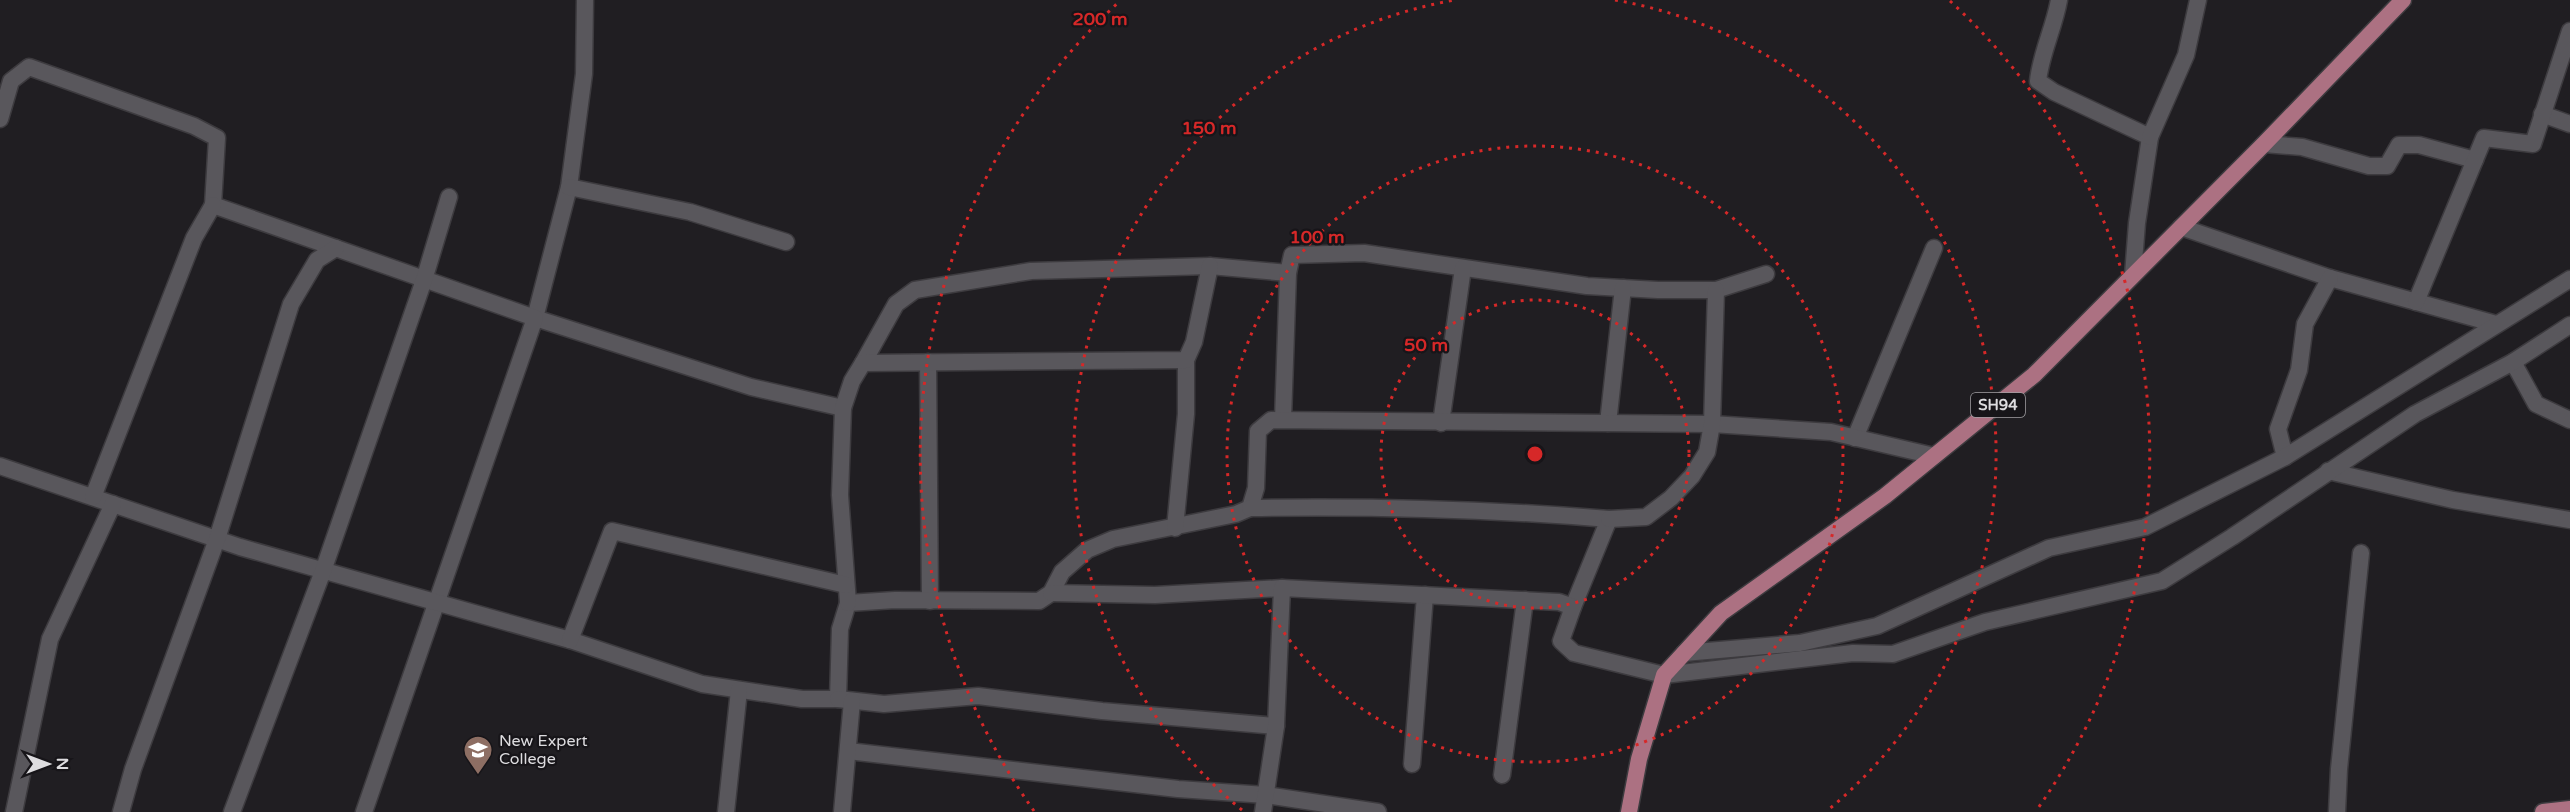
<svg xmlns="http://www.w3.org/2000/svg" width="2570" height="812" font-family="'Varela Round',sans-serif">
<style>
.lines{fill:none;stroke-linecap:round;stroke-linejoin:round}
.minor-casing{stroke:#3d3b3f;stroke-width:19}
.primary-casing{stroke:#3d3b3f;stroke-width:19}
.minor{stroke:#59575c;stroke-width:16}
.primary{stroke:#ac7182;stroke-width:16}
.ring{fill:none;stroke:#d62828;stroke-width:3;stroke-dasharray:3 6}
.labels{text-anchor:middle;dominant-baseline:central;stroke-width:4.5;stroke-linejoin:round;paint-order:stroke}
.shield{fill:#171519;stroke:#a2a0a4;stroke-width:1.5}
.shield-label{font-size:15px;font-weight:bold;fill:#dddcdf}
.poi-label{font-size:16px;fill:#dddcdf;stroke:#171519;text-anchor:start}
.centre{fill:#d62828;stroke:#171519;stroke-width:3}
.ring-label{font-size:18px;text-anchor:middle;font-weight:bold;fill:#d62828;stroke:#171519;stroke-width:4.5;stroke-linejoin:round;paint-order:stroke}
</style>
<rect width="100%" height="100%" fill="#201e22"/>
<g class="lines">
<g class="minor-casing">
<g id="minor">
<polyline points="585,0 584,74 569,187 535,318 751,387 843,408"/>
<path d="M2059,0c-5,28 -18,53 -21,81l16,11 96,45 -13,86 -4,52"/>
<polyline points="2542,114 2570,124"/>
<polyline points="0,119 11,81 29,67 194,126 217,138 213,205 535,318 364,812"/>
<polyline points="2150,137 2186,55 2198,0"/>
<polyline points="2264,144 2302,147 2369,166 2387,166 2399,145 2419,145 2475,160"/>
<polyline points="569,187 690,212 786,242"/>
<polyline points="2181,227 2330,278 2496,324"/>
<polyline points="2416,302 2484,138 2533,144 2570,31"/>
<polyline points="928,362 930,601"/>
<polyline points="2513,362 2536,404 2570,420"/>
<polyline points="863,363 896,304 915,290 1031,271 1210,266 1288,273"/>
<polyline points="1283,419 1288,273 1292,255 1364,253 1587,286 1658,290 1716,290 1766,274"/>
<polyline points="1441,423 1463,268"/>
<polyline points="1608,423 1623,288"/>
<polyline points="1855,438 1934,248"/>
<polyline points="2285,457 2278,429 2299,370 2305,324 2330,278"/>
<polyline points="0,466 240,547 570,640 702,684 802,699 838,699 840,629 848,603 895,600 1039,601 1051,593 1062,572 1087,550 1113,539 1236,514 1250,508 1256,488 1258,431 1271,420 1712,424 1831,432 1934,456"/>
<polyline points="2328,471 2453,500 2570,520"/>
<polyline points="93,497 194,238 213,205"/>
<path d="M1250,508c120,-2 239,1 359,11l-36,88"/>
<polyline points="1609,519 1646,517 1671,498 1692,476 1707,452 1712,424 1716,290"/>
<polyline points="1175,528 1186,414 1186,360"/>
<polyline points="1051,593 1155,595 1282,588"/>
<polyline points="848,603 840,495 843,408 852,381 863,363 1186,360 1194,342 1210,266"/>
<polyline points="570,640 612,531 846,585"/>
<polyline points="1684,653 1800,643 1877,626 2049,548 2145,527 2285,457 2570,279"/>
<polyline points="838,699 884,704 978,696 1102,711 1276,726"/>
<polyline points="848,751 1178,789 1266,795 1378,812"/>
<polyline points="1412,764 1425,595"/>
<polyline points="1502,775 1525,600"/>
<polyline points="14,812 50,639 113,504"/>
<polyline points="121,812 133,769 217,539 291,304 317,260 336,248"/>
<polyline points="232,812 323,571 424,280 449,197"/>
<polyline points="726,812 739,690"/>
<polyline points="842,812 852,701"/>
<polyline points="1263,812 1276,726 1282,588 1559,602 1573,607 1561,641 1574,653 1664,675 1853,653 1893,654 1985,622 2162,581 2232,537 2415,414 2513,362 2570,325"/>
<polyline points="2337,812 2339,769 2361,553"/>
</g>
</g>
<g class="primary-casing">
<g id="primary">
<polyline points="1629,812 1639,759 1664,675 1721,613 1885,496 2034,375 2264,144 2403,0"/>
<polyline points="2543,812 2570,809"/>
</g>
</g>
<use href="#minor" class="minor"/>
<use href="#primary" class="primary"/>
</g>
<g class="ring">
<circle cx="1535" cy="454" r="154"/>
<circle cx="1535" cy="454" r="308"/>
<path d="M1242 810A461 461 0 0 1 1455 0M1615 0A461 461 0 0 1 1828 810"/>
<path d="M1034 811A615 615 0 0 1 1120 1M1950 1A615 615 0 0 1 2036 811"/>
</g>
<defs>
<g id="university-pin" transform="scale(1.5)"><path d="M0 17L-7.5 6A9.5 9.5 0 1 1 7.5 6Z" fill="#8d6e63" stroke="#171519"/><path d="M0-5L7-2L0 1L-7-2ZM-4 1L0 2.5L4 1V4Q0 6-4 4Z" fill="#fff"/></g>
</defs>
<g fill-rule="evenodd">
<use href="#university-pin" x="478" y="750"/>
</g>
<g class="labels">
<rect class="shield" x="1971" y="393" width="54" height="24" rx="4.5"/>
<g class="shield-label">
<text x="1998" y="405">SH94</text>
</g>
<g class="poi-label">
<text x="499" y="741">New Expert<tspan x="499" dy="18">College</tspan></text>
</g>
</g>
<circle cx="1535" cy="454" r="9" class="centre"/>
<g class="ring-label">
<text x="1100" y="25">200 m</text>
<text x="1209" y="134">150 m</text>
<text x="1317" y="243">100 m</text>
<text x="1426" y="351">50 m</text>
</g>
<g transform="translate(48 764) rotate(90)" stroke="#171519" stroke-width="4.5" paint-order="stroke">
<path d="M0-4.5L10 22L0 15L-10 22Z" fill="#dddcdf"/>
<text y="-9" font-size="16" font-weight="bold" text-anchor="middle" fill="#dddcdf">N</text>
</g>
</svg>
